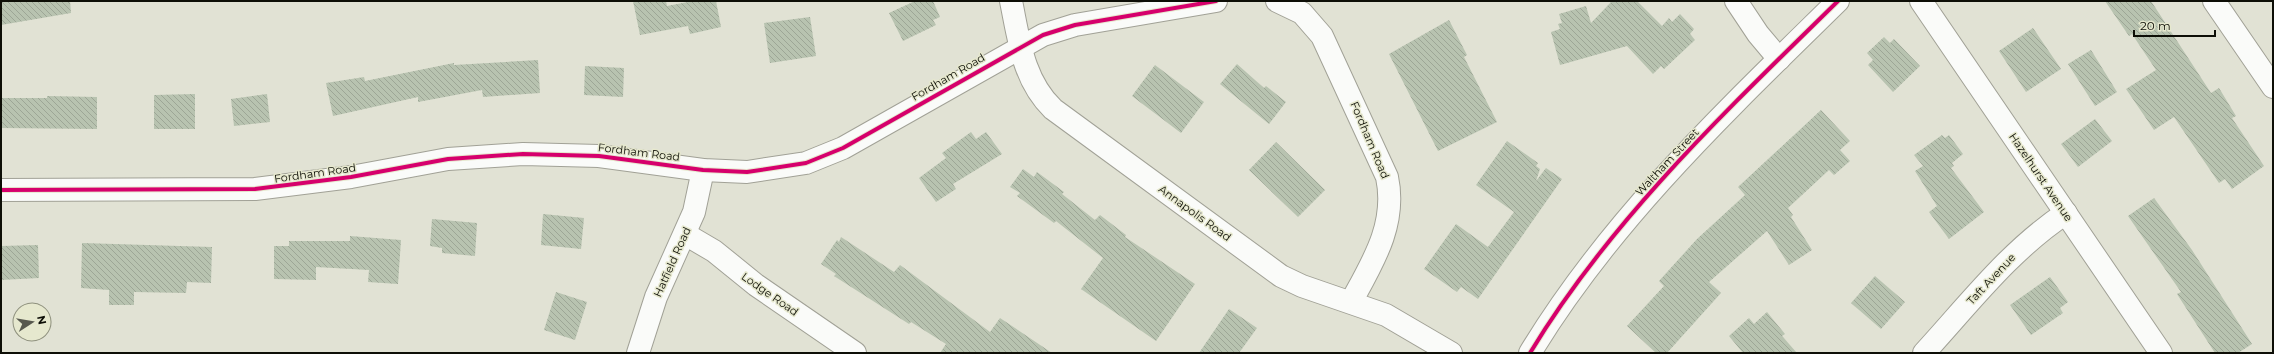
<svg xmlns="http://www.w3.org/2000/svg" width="2274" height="354" font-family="Montserrat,sans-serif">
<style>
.building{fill:url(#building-back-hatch)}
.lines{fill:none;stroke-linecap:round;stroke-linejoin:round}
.street-casing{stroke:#a1a196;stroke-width:24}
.secondary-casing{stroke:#a1a196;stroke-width:24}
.street{stroke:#fafbf9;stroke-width:22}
.secondary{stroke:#fafbf9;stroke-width:22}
.cycleway-casing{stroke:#e6e8ce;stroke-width:6}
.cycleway{stroke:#d6006c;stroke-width:4}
.labels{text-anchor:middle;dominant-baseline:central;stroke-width:3;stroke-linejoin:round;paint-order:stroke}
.street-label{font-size:11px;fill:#0d0e06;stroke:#e6e8ce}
</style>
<defs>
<pattern id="building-back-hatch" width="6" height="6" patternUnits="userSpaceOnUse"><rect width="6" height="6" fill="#b8c3b0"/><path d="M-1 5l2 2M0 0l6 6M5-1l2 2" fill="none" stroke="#9da696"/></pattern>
</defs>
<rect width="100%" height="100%" fill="#e1e2d4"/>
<g class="building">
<polygon points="1,1 70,1 71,13 1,25"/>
<polygon points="633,1 666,1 667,6 693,1 716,1 721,27 690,34 688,26 640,35"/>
<polygon points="915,1 933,1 940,17 933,20 936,25 903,41 889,13"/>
<polygon points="1612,1 1637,1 1662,26 1669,18 1672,22 1680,14 1694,29 1690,34 1695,40 1664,69 1661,66 1653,74 1627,46 1560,65 1551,32 1560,29 1558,24 1562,23 1559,14 1586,6 1591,23"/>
<polygon points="2105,1 2151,1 2211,93 2219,88 2236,116 2232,118 2264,166 2232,189 2225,179 2219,183 2174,117 2154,130 2126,89 2156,70 2132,34 2129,36"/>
<polygon points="810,17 816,56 770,63 764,23"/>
<polygon points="1449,20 1467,55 1464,57 1497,122 1438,151 1389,54"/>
<polygon points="2033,28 2061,69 2026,92 1999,51"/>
<polygon points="1884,37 1890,43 1894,39 1920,66 1893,92 1868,65 1873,60 1867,53"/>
<polygon points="2091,50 2117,92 2095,106 2068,64"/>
<polygon points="538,60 540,93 483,97 482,90 418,102 418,97 333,116 326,83 364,77 365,81 454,63 454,65"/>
<polygon points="1237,64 1264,88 1266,86 1286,102 1269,124 1220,84"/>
<polygon points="1155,65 1204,102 1181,133 1132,96"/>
<polygon points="585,66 624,68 623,97 584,95"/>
<polygon points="195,94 195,129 154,129 154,95"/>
<polygon points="267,94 270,122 234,126 231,99"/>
<polygon points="47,96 97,97 97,129 1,128 1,98 47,98"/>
<polygon points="1821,110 1850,141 1840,150 1850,161 1834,175 1829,170 1788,208 1793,215 1791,217 1812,250 1789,265 1767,231 1709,282 1721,293 1667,353 1656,353 1627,326 1664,286 1659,281 1697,239 1745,195 1738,187"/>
<polygon points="2095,119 2112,141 2078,167 2061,144"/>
<polygon points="971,132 976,139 986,132 1002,154 953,184 956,189 936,202 919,178 946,158 942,153"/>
<polygon points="1942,135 1945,138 1949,135 1963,154 1952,163 1954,166 1951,168 1984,212 1949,239 1929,212 1937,206 1915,171 1923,166 1914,155"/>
<polygon points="1507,141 1538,163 1536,166 1540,169 1536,181 1546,168 1562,179 1478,299 1461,287 1457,292 1424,269 1456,224 1488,247 1514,212 1476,185"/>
<polygon points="1276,142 1325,190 1298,217 1249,170"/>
<polygon points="1023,169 1034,177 1037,172 1064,192 1062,194 1095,220 1100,215 1126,235 1125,237 1195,284 1156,341 1081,289 1103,258 1056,221 1054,223 1017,196 1020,193 1010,187"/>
<polygon points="2154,198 2192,250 2252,344 2238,353 2215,353 2177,294 2181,292 2128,216"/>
<polygon points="543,214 584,218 581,249 541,245"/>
<polygon points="432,219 477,223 475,256 442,253 442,248 430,246"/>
<polygon points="350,236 401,240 398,284 368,282 369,270 316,267 316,280 274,279 274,246 289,246 289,241 350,241"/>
<polygon points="841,237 894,272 900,265 990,332 1000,318 1052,353 940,353 946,344 911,322 909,324 834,276 836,274 821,264 837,240 839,242"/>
<polygon points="82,243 212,247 211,283 187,282 186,293 134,292 134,305 109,305 109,290 81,288"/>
<polygon points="38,245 39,278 1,280 1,246"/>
<polygon points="1875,276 1905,302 1881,329 1851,303"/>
<polygon points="2050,277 2068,302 2060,308 2063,313 2031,335 2010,305"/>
<polygon points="556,292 587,302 575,340 544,330"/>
<polygon points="1229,309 1257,328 1239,353 1199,353"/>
<polygon points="1767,312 1785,334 1782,336 1797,353 1743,353 1729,336 1749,318 1754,324"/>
</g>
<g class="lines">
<g class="street-casing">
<g id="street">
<path d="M1011,1c8,39 12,79 42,108l228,167 21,10 84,29 65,38"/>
<path d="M1277,1l25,12 20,23 65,141c10,47 -14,85 -36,125"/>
<polyline points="1736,1 1758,34 1779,59"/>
<polyline points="1921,1 2161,353"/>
<polyline points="2214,1 2273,87"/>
<polyline points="1,190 255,189 351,177 448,159 523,154 599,156 703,170 747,172 806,163 843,148 1043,35 1075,25 1216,1"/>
<polyline points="685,234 714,251 756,285 855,353"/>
<polyline points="638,353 656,297 694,212 703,170"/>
<path d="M1924,353c45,-49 86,-103 142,-140"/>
</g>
</g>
<g class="secondary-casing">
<path id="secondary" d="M1530,353c81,-134 197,-243 308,-352"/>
</g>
<use href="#street" class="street"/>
<use href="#secondary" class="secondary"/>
<g class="cycleway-casing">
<g id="cycleway">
<polyline points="1,190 255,189 351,177 448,159 523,154 599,156 703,170 747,172 806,163 843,148 1043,35 1075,25 1216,1"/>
<path d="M1530,353c81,-134 197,-243 308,-352"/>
</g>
</g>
<use href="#cycleway" class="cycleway"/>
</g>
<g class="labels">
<g class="street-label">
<text transform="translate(948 77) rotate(-30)">Fordham Road</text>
<text transform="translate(1370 140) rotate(67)">Fordham Road</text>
<text transform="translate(639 152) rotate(7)">Fordham Road</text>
<text transform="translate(1667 162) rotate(-47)">Waltham Street</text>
<text transform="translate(315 173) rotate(-8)">Fordham Road</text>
<text transform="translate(2041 177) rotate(56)">Hazelhurst Avenue</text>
<text transform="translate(1195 213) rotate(36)">Annapolis Road</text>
<text transform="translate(672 262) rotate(-66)">Hatfield Road</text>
<text transform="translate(1991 279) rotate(-47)">Taft Avenue</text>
<text transform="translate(770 294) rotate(35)">Lodge Road</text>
</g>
</g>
<rect width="2274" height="354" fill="none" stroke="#0d0e06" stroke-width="4"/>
<g transform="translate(32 322) rotate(78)"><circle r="19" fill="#e6e8ce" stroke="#8f917e"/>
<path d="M0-3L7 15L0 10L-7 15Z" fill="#57584e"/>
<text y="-6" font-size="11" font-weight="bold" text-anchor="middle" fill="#0d0e06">N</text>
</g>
<path d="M2134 30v6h81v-6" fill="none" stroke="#0d0e06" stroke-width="2"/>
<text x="2140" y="30" font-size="12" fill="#0d0e06" stroke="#e6e8ce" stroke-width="3" paint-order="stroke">20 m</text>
</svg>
